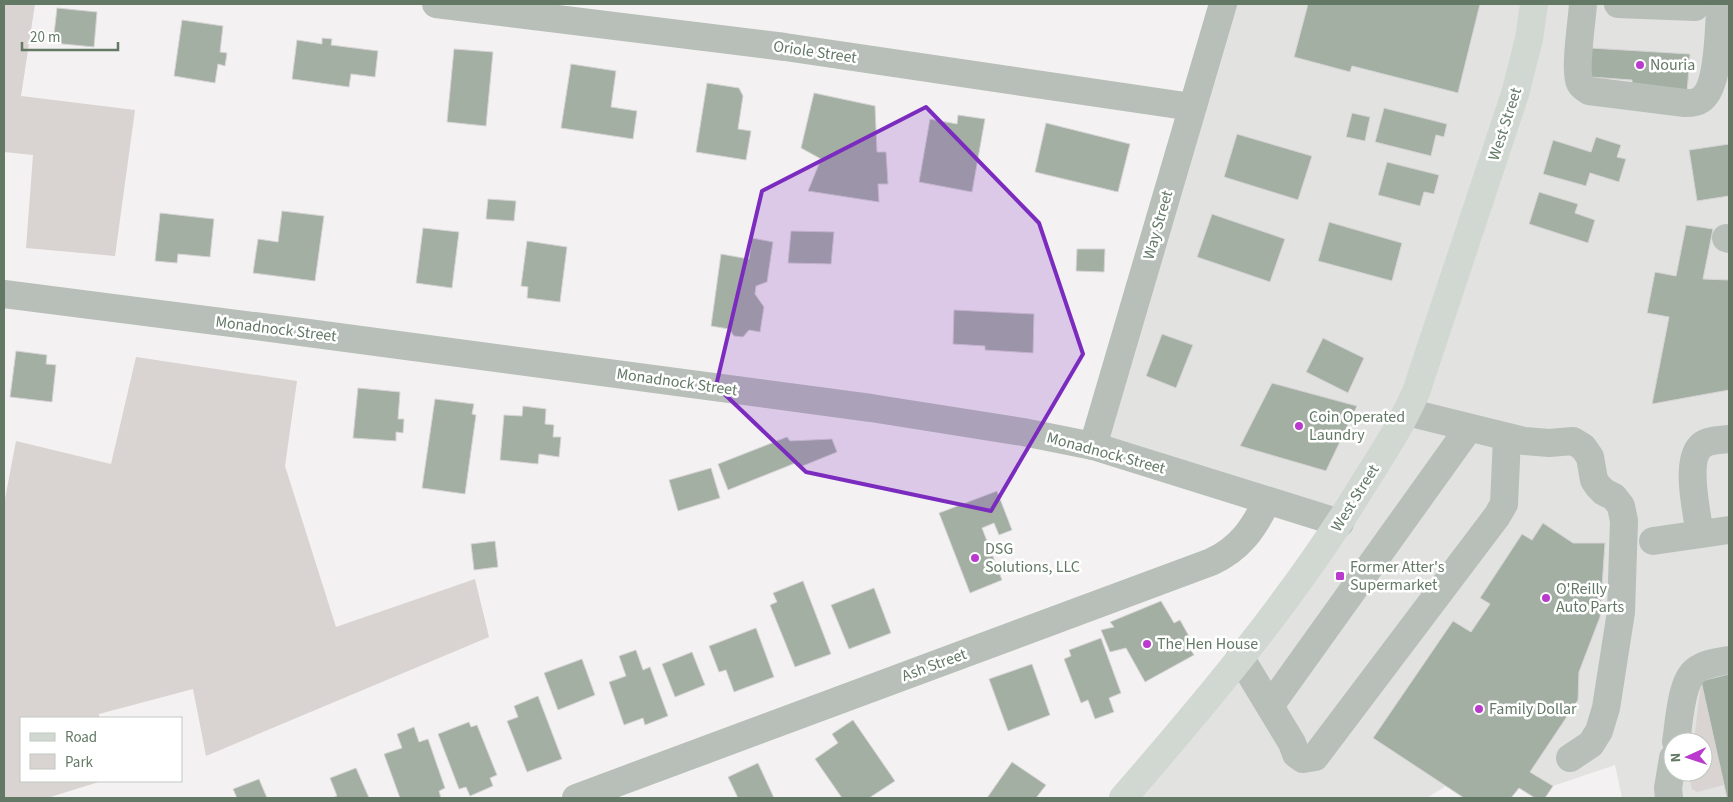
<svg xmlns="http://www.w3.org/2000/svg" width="1733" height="802" font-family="'Source Sans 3',sans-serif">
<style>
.built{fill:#e2e2e1;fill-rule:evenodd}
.green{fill:#d9d3d1}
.building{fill:#a4afa4;stroke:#d6d4d5}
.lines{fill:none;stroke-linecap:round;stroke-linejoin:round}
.minor{stroke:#b7bfb8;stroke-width:28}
.major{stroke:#d1d8d1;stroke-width:28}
.marked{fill:#7b2cbf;fill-opacity:0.2;stroke:#7b2cbf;stroke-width:4;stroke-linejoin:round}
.poi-dot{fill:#b93acc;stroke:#fff;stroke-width:2}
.labels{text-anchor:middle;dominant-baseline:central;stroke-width:5;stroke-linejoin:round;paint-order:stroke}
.street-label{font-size:16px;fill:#637965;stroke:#fff}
.poi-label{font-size:16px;fill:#637965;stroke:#fff;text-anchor:start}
</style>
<rect width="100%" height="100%" fill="#f4f1f2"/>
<path class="built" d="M1223,4h506v794h-107l-7,-33 -62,21 -8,12h-10l-16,-10 -8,10h-47l-18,-12 -19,12h-304l216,-275 -246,-77zM1673,742h30v30h-30z"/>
<g class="green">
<polygon points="4,4 35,4 21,96 135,110 115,256 26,248 33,155 4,152"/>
<polygon points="136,357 297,381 285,466 336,627 475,579 489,637 206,756 193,689 99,714 99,718 21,718 21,781 102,781 47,798 4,798 4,504 16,441 111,464"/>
<polygon points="1701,681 1724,785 1697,792 1692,789 1690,781 1691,772 1703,772 1703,742 1694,742"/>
</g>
<g class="building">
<polygon points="1308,4 1480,4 1458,93 1352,66 1350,72 1294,57"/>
<polygon points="57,8 97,12 94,47 53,43"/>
<polygon points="182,20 223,26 220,52 227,53 225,66 218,64 215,83 174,76"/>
<polygon points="322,38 332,39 331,45 378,51 375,77 351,74 349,87 292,79 297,40 322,44"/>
<polygon points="1591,48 1690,54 1687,94 1632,90 1632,80 1590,77"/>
<polygon points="454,49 493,52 486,126 447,122"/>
<polygon points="571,64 616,71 611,107 637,111 633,139 561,128"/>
<polygon points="707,83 739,88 743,96 738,129 751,131 746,160 696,152"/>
<polygon points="814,93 875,106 877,152 886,152 888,184 878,184 879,202 808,191 821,159 801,148"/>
<polygon points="1384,108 1447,124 1444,137 1436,135 1431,156 1375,142"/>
<polygon points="1352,113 1370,117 1365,141 1346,137"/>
<polygon points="958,115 985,119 972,192 919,182 930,119 957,124"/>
<polygon points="1046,123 1130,144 1118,192 1035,172"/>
<polygon points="1237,134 1312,156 1298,200 1224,177"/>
<polygon points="1596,137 1621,145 1617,157 1626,159 1619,182 1590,173 1586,186 1543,174 1553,140 1591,152"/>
<polygon points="1729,144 1729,196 1697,201 1689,150"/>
<polygon points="1387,162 1439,175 1434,194 1424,192 1420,206 1378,195"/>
<polygon points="1539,192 1578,204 1575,213 1595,220 1588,243 1529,224"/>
<polygon points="488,199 516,201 514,221 486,219"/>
<polygon points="282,211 324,216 315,281 253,273 258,239 278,242"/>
<polygon points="160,213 214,219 210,257 178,254 177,263 155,261"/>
<polygon points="1212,214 1285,239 1270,282 1197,257"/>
<polygon points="1329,222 1402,243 1392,281 1318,261"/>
<polygon points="1686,225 1713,229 1703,279 1729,280 1729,390 1652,404 1669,317 1647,313 1655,272 1676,276"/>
<polygon points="423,228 459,232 452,288 416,283"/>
<polygon points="791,231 834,232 831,264 788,263"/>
<polygon points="752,238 773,242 767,282 756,286 755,294 764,307 760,332 749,330 743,337 734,336 729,329 711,326 721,254 749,259"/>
<polygon points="527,241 567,247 560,302 527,298 528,287 521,286"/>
<polygon points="1077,249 1105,249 1104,272 1076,271"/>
<polygon points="954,310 1034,314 1033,353 985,350 985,346 953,344"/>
<polygon points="1162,334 1193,345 1176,388 1146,376"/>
<polygon points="1323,338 1364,358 1348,393 1306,372"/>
<polygon points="16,351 47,355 46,364 56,365 52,402 10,397"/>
<polygon points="1272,383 1357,406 1326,471 1240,446"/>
<polygon points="358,388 400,392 398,419 404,419 403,433 396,432 396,441 353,438"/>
<polygon points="435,399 474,404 472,414 476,415 465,494 422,488"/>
<polygon points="523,406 546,409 545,424 554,425 553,437 561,437 559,457 539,454 538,464 500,460 504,415 522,416"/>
<polygon points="787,437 790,441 832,439 837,452 800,467 798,462 728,490 718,464"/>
<polygon points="711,468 720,498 678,511 669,480"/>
<polygon points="997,491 1012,530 999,535 994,523 982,528 1002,580 970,593 939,513"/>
<polygon points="1543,523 1573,543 1605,543 1600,617 1579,672 1578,700 1530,772 1553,786 1545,798 1535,798 1519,788 1511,798 1464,798 1373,738 1453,621 1471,632 1490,604 1480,598 1522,534 1532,540"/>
<polygon points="495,541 498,567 474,570 471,544"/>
<polygon points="803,581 831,654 795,667 770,605 777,602 773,593"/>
<polygon points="874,588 891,633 849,649 831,605"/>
<polygon points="1161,601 1174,623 1180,620 1190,638 1185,641 1194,655 1145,682 1126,648 1110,652 1101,630 1114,627 1110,622"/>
<polygon points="756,628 774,677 734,692 726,670 719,672 709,646"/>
<polygon points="1101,638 1121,693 1109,698 1114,712 1095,719 1088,700 1081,703 1064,659 1071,656 1069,650"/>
<polygon points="636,650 643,670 650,667 668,716 645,725 643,718 624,725 609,682 626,676 619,656"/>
<polygon points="692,652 705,685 675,697 662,664"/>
<polygon points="582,659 595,695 558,710 544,673"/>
<polygon points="1032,664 1050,715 1008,731 989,679"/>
<polygon points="1729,674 1729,798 1727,798 1701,681"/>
<polygon points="538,696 562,759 527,772 507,721 518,717 514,706"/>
<polygon points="853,720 895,781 869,798 842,798 815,759 838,743 832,734"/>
<polygon points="469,722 471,727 477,725 497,775 490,778 493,786 470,796 466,787 459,789 438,734"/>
<polygon points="414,727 419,742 428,739 445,788 439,791 441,798 400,798 384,754 402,748 397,734"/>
<polygon points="1012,762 1046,785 1036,798 987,798"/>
<polygon points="758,763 774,798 738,798 728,777"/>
<polygon points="356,768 369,798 332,798 337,796 330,778"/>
<polygon points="259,779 267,798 237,798 233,789"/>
</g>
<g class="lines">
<g class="minor">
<polyline points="436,4 785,47 1192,107"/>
<path d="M1583,4c-1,17 -9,67 -3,79 2,4 6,6 9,8l96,12c5,0 11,0 15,-3 19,-11 18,-66 20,-86"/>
<polyline points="1618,4 1695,7 1694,4"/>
<polyline points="1726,238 1729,239"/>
<polyline points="4,294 301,332 871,408 1023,432 1093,446 1340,523"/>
<polyline points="1407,412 1524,441 1549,443 1573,441 1583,447 1590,457 1594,480 1598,486 1604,492 1614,497 1621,506 1624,521 1621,612 1606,708 1599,731 1591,744 1570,758"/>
<polyline points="1093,446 1223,4"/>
<path d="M1700,534c-3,-20 -16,-75 2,-89 7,-5 19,-5 27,-6"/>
<polyline points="1653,541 1729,530"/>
<polyline points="1240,657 1292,743 1296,754 1303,759 1315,757 1497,516 1504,504 1507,438"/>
<polyline points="1270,706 1469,428"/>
<path d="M1676,742c3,-19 5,-60 19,-71 10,-8 23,-9 34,-11"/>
<path d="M576,798l635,-236c29,-13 43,-34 56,-61"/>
<polyline points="1669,798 1668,788 1673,758"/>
</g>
<path class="major" d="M1123,798c85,-98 170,-199 238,-310 20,-32 40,-62 55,-96l99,-298 14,-55 5,-35"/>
</g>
<path class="marked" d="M926,107l113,116 44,131 -92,157 -185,-39 -90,-86 46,-195z"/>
<g class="poi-dot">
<circle cx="1640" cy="65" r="5"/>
<circle cx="1299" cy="426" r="5"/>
<circle cx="975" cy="558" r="5"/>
<rect x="1335" y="571" width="10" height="10" rx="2.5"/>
<circle cx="1546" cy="598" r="5"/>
<circle cx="1147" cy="644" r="5"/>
<circle cx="1479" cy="709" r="5"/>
</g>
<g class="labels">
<g class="street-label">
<text transform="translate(815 52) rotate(8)">Oriole Street</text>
<text transform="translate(1505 124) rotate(-72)">West Street</text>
<text transform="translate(1158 225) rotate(-74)">Way Street</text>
<text transform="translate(276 329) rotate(7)">Monadnock Street</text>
<text transform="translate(677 382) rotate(8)">Monadnock Street</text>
<text transform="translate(1106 453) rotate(15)">Monadnock Street</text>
<text transform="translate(1355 498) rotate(-58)">West Street</text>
<text transform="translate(934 665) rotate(-20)">Ash Street</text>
</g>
<g class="poi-label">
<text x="1650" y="65">Nouria</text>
<text x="1309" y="417">Coin Operated<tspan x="1309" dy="18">Laundry</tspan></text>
<text x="985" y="549">DSG<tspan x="985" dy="18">Solutions, LLC</tspan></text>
<text x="1350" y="567">Former Atter's<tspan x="1350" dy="18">Supermarket</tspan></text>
<text x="1556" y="589">O'Reilly<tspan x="1556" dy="18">Auto Parts</tspan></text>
<text x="1157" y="644">The Hen House</text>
<text x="1489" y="709">Family Dollar</text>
</g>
</g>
<rect width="1733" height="802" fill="none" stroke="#637965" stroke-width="10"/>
<rect x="20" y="717" width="162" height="65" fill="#ffffff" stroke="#c1c9c1"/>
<rect x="30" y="733" width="25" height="8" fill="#d1d8d1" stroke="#c1c9c1"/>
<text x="65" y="742" font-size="15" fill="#637965">Road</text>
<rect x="30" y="754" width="25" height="15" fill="#d9d3d1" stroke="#c1c9c1"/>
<text x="65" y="767" font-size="15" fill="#637965">Park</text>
<g transform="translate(1688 757) rotate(267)"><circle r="24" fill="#ffffff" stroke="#c1c9c1"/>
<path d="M0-4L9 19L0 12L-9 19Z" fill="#b93acc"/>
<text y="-8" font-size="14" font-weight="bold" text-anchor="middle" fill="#637965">N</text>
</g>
<path d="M22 42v8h96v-8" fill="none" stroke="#637965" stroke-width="2.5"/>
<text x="30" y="42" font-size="15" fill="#637965" stroke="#ffffff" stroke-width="4" paint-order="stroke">20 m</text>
</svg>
